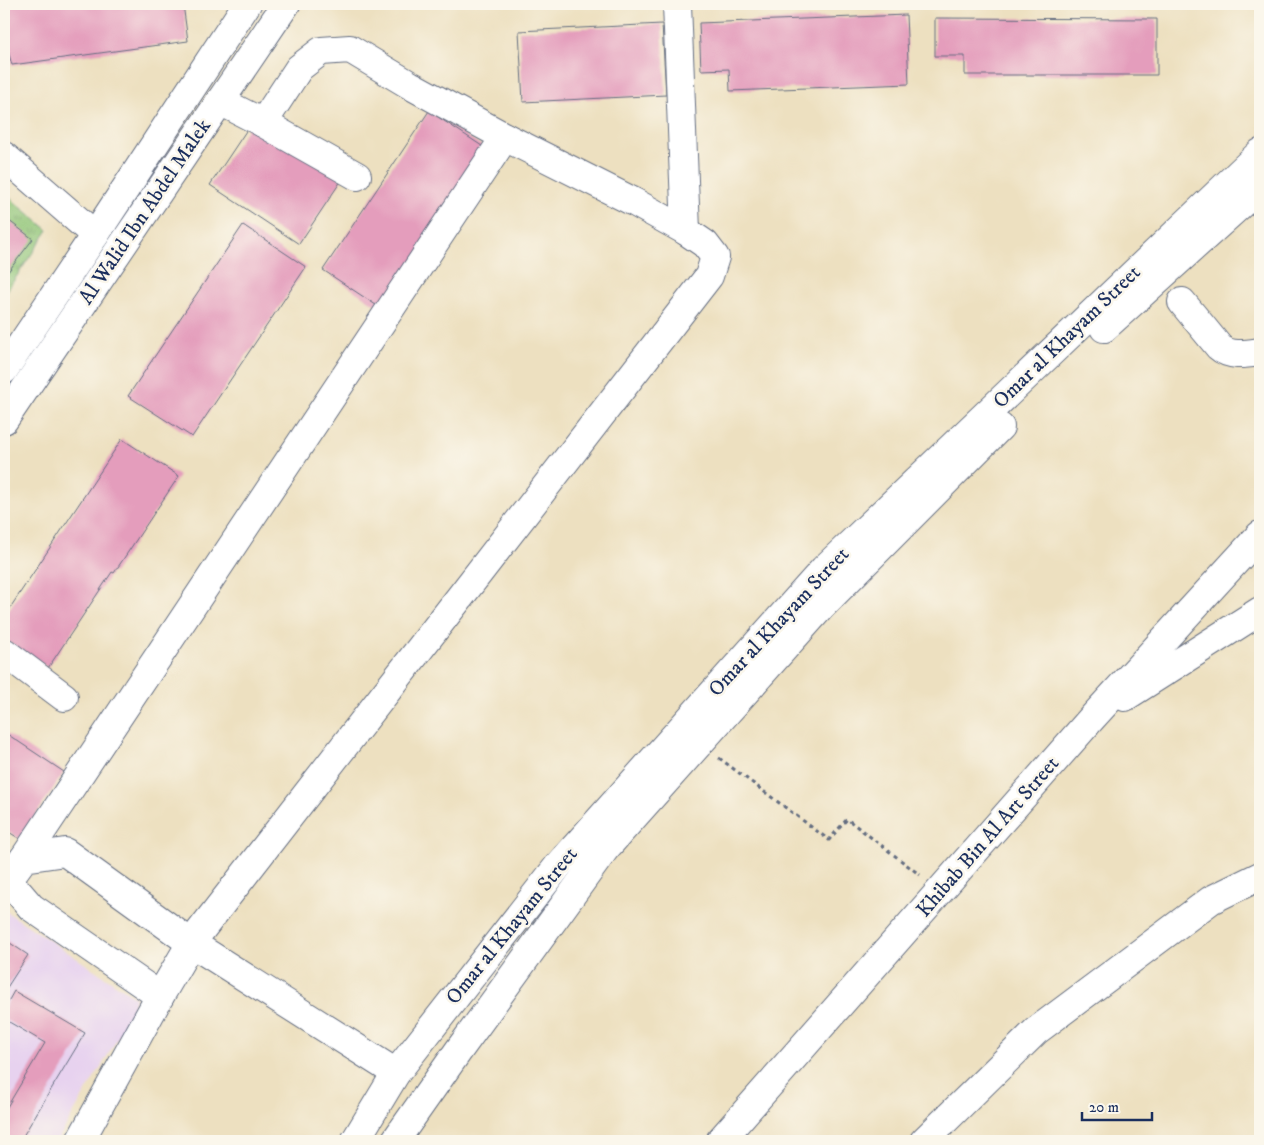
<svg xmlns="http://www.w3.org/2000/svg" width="1264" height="1145" font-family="'IM FELL DW Pica',serif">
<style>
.built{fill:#e7d2ef}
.park{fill:url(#park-tufts);stroke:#557a6a}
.building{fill:#e49dbc}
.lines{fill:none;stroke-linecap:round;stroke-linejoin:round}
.minor-casing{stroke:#646d80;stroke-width:30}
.major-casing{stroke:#646d80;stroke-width:30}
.path{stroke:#646d80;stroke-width:3;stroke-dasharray:4 4;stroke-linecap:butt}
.minor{stroke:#fff;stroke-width:28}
.major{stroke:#fff;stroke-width:28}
.labels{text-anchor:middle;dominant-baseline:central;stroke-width:5;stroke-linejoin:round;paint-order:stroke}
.street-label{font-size:21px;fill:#1b2f5e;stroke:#fbf7ec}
</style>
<defs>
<pattern id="park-tufts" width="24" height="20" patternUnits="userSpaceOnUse" patternTransform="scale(1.25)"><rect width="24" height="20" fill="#8fc476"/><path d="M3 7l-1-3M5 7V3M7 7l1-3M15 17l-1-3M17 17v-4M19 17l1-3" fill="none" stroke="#74a064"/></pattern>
</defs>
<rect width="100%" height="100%" fill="#fbf7ec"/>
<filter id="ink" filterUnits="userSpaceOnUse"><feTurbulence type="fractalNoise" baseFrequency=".02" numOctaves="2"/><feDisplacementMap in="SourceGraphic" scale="10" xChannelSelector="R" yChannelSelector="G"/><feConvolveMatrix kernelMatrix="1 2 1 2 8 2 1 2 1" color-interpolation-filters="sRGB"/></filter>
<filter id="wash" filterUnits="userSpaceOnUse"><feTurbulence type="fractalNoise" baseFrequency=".0096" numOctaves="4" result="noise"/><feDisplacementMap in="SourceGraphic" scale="20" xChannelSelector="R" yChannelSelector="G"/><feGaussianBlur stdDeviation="1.12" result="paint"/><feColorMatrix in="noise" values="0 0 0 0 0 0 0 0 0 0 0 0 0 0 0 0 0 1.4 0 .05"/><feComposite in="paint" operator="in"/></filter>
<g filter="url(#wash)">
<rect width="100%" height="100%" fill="#ede0c0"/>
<polygon class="built" points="4,910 135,997 132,1014 57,1141 4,1141"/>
<polygon class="park" points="4,193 48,230 4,295"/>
<g id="blocks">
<g class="building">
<polygon points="4,4 183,4 188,41 12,65 4,37"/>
<polygon points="906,15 909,84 730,91 729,69 701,70 699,23"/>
<polygon points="935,18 1157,19 1157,75 965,75 965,56 935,56"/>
<polygon points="662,24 666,95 523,102 519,31"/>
<polygon points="429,111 491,152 385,311 323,270"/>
<polygon points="254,119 343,178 299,244 210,185"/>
<polygon points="4,217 33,239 4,277"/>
<polygon points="243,225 306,267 192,437 128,396"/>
<polygon points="122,439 179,476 114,573 112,572 48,668 4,639 4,617"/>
<polygon points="4,732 64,772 20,839 4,829"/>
<polygon points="4,939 28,955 4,992"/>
<polygon points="14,991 85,1033 20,1141 4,1141 4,1112 45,1043 4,1019 4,1009"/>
</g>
</g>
</g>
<g filter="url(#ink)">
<use href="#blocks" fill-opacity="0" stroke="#646d80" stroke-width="1"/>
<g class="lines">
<g class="minor-casing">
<g id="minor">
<polyline points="677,4 686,231"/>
<polyline points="263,123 357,176"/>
<polyline points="4,156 95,235"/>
<path d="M1182,302l37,45c11,10 27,7 41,5"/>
<polyline points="1104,328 1260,187"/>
<polyline points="4,652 64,697"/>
<polyline points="1125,697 1260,611"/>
<polyline points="24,858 505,137"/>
<polyline points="4,877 8,880 31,907 160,996"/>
<polyline points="8,880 24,858 65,852 191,943 396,1073"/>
<polyline points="80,1141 160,996 191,943 464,592 709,276 715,257 705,244 686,231 634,202 505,137 410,85 350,49 321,51 299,68 263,123 220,101"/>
<polyline points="355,1141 396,1073 558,866 824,569 1260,153"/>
<polyline points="395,1141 459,1050 605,849 821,607 1000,427"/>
<polyline points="720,1141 1092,718 1260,535"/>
<polyline points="924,1141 1036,1031 1211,900 1260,876"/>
</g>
</g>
<g class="major-casing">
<g id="major">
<polyline points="4,370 95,235 247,4"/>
<polyline points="4,420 286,4"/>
</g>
</g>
<polyline class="path" points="719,758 829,840 847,819 920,875"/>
<use href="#minor" class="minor"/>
<use href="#major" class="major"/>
</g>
</g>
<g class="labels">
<g class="street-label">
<text transform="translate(145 212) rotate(-56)">Al Walid Ibn Abdel Malek</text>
<text transform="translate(1067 337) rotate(-44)">Omar al Khayam Street</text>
<text transform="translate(779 622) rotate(-47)">Omar al Khayam Street</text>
<text transform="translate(988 837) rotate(-49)">Khibab Bin Al Art Street</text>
<text transform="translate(512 926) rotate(-51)">Omar al Khayam Street</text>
</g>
</g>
<rect width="1264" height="1145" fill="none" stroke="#fbf7ec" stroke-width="20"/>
<path d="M1082 1112v8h70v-8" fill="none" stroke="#1b2f5e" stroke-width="2.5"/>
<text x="1089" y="1112" font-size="15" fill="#1b2f5e" stroke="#fbf7ec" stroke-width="4" paint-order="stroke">20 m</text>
</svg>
